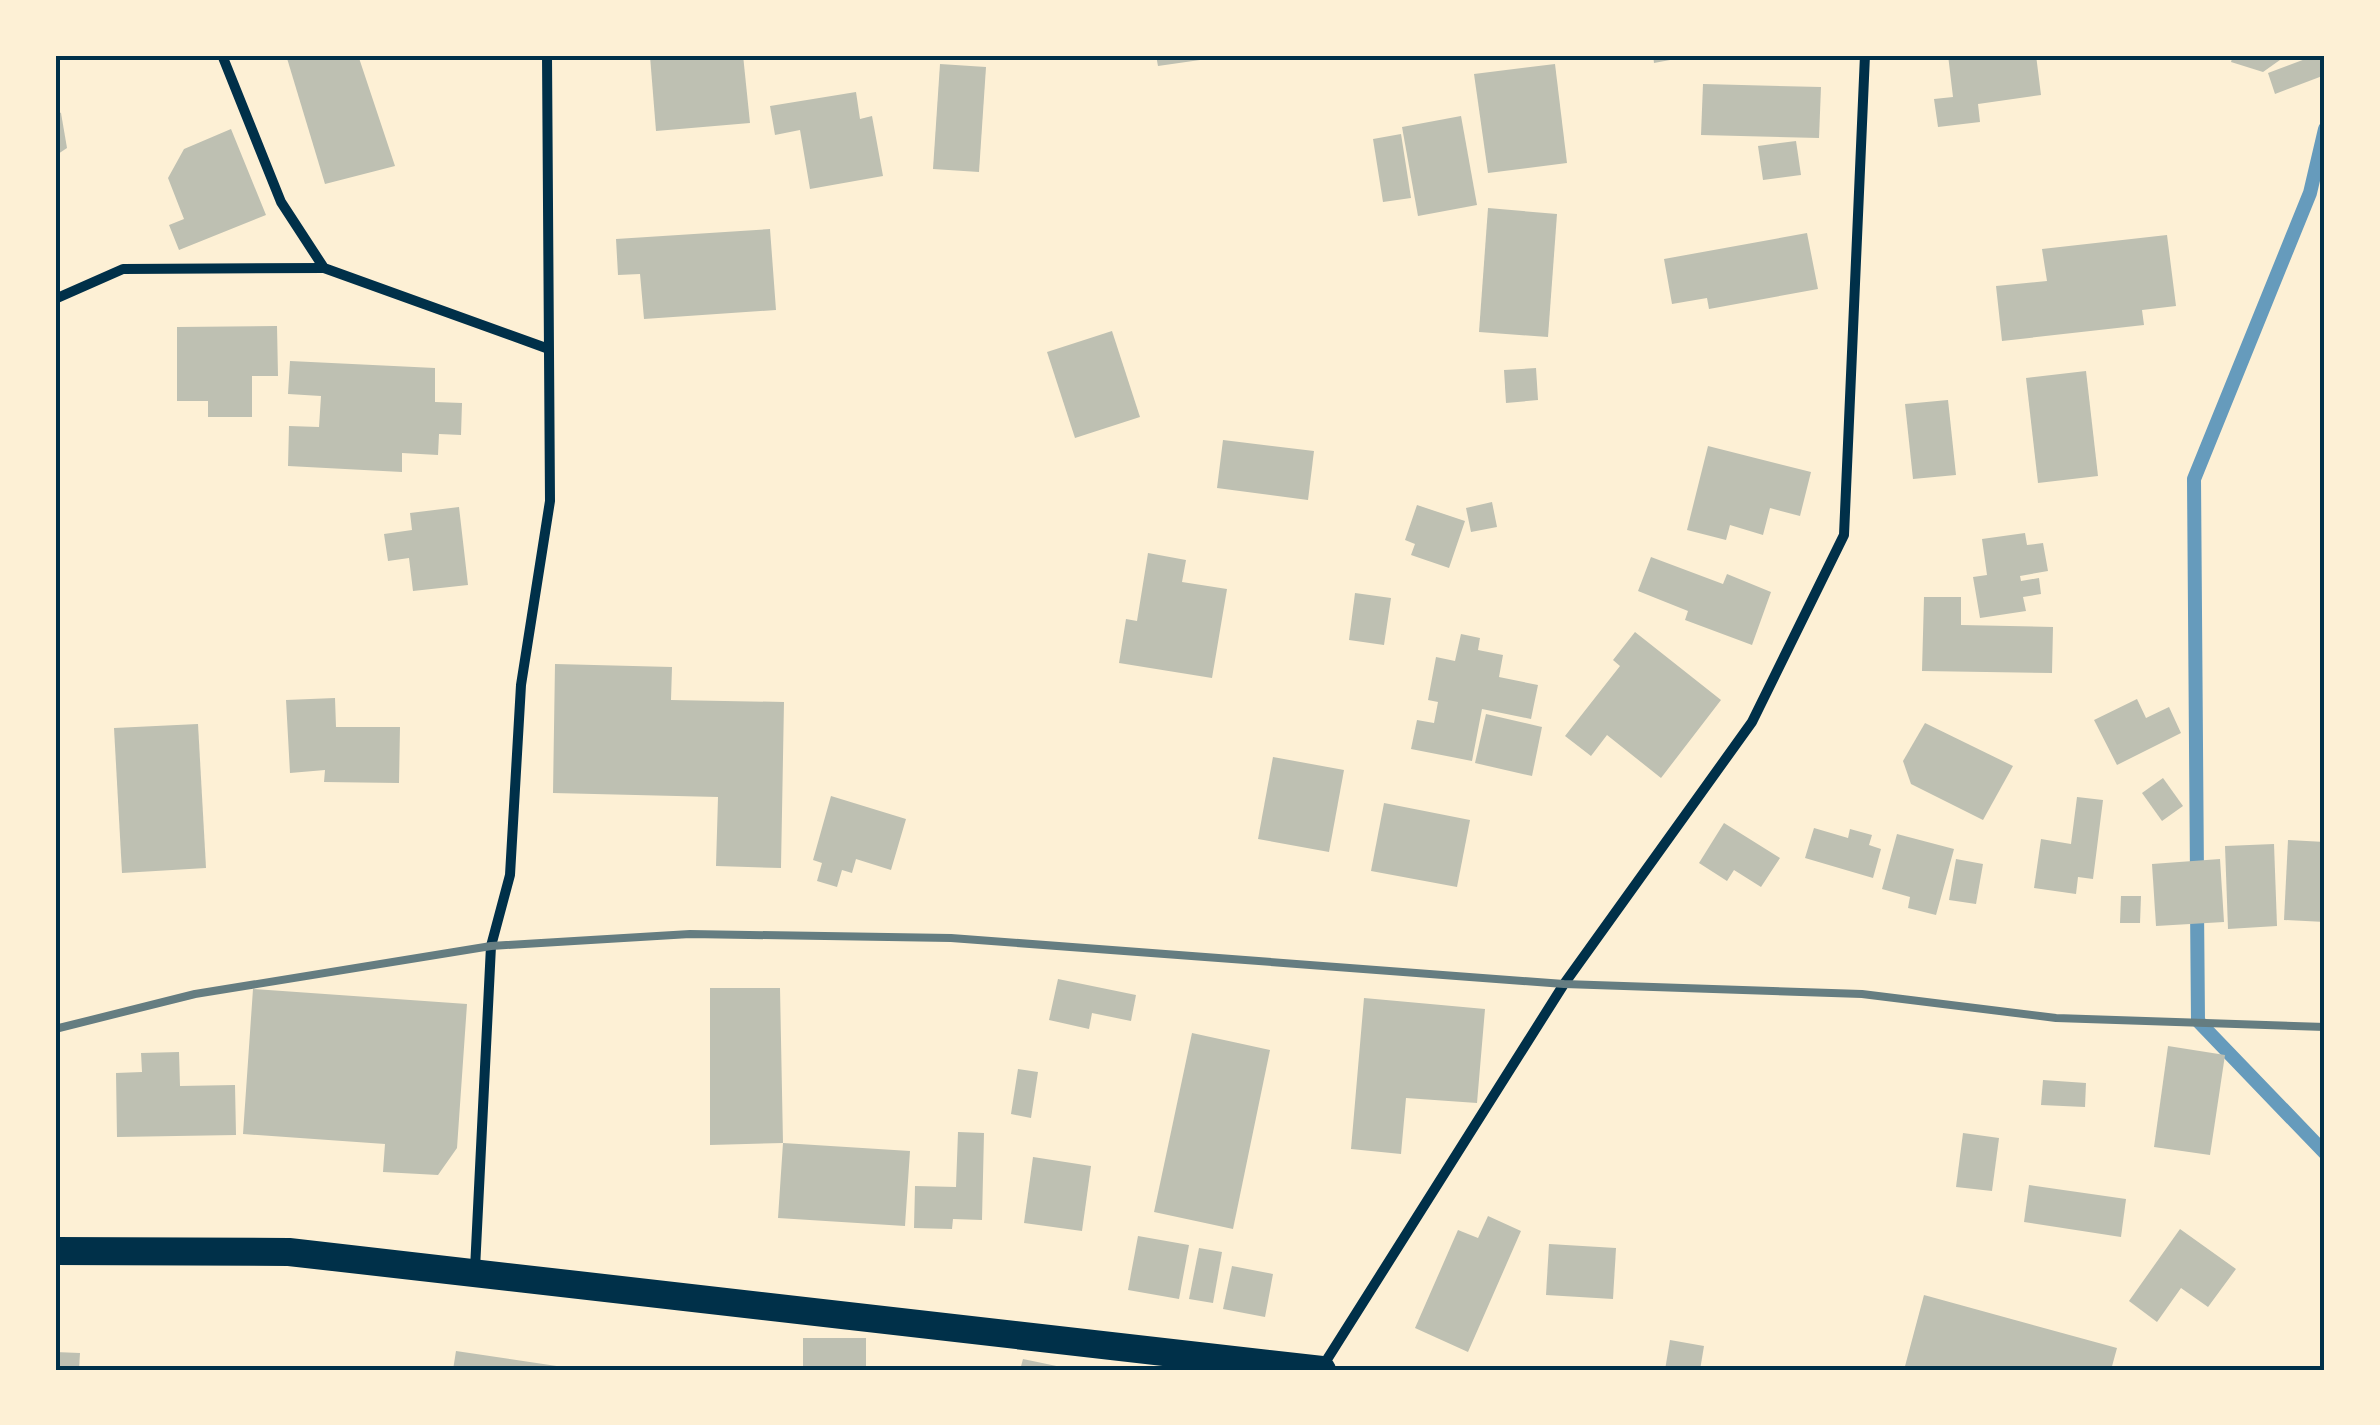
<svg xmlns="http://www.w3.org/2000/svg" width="2380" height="1425" font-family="'PT Sans',sans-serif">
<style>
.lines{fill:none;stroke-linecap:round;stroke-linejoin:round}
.stream{stroke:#669bbc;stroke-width:14}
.building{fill:#bec0b2}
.minor{stroke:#003049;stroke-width:10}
.trunk{stroke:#003049;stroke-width:28}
.rail{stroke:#657d81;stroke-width:8}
.neatline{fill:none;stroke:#003049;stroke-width:4}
</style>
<rect width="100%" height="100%" fill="#fdf0d5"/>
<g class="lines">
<g class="stream">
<polyline points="2197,879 2194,479 2310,193 2325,129"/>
<polyline points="2197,906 2198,1021 2325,1153"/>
</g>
</g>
<g class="building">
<polygon points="286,55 358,55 395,166 325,184"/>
<polygon points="743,55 750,123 656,131 650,56"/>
<polygon points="1156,55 1221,55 1221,57 1158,66"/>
<polygon points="1653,55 1685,55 1686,57 1654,63"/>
<polygon points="1948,55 2036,55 2041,95 1978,104 1980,122 1938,127 1934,99 1953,97"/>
<polygon points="2233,55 2287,55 2263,72 2231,62"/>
<polygon points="2316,55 2325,55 2325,75 2275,94 2268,73"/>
<polygon points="940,64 986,67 979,172 933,169"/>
<polygon points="1555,64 1567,163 1488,173 1474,74"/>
<polygon points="1703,84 1821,87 1819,138 1701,135"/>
<polygon points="856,92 860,119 872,116 883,176 810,189 800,130 775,135 770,106"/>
<polygon points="55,110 61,113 67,148 55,156"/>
<polygon points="1461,116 1477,205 1418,216 1402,127"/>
<polygon points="231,129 266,215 179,250 169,225 184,219 168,178 184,149"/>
<polygon points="1401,134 1411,198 1383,202 1373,139"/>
<polygon points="1796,141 1801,175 1763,180 1758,146"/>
<polygon points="1488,208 1557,214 1548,337 1479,332"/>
<polygon points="770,229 776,310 644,319 640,274 618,275 616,239"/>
<polygon points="1807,233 1818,289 1709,309 1707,298 1672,304 1664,259"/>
<polygon points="2167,235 2176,306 2142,310 2144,325 2002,341 1996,286 2047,281 2042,249"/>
<polygon points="277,326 278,376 252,376 252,417 208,417 208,401 177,401 177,327"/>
<polygon points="1112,331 1140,417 1075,438 1047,352"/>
<polygon points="290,361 435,368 435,402 462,403 461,435 439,434 438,455 402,453 402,472 288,466 289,426 319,427 321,396 288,394"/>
<polygon points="1536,368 1538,400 1506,403 1504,370"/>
<polygon points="2086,371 2098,476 2038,483 2026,378"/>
<polygon points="1948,400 1956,475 1913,479 1905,404"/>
<polygon points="1223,440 1314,451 1308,500 1217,488"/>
<polygon points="1708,446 1811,472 1800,516 1770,508 1763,535 1730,525 1726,540 1687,530"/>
<polygon points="1492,502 1497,527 1471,532 1466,508"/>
<polygon points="1417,505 1465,521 1449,568 1411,555 1415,544 1405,540"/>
<polygon points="459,507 468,585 413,591 409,558 388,561 384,534 412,530 410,513"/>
<polygon points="2025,533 2027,545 2043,543 2048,571 2020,576 2021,581 2039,578 2041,594 2023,597 2026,611 1980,618 1973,577 1987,575 1982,539"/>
<polygon points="1148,553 1186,560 1182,582 1227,589 1212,678 1119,663 1126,619 1137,621"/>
<polygon points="1651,557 1723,584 1727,574 1771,592 1752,645 1685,620 1688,611 1638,591"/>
<polygon points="1355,593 1391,598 1384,645 1349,640"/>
<polygon points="1924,597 1961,597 1961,625 2053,627 2052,673 1922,671"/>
<polygon points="1635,632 1721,700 1661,778 1607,735 1591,756 1565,736 1620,666 1613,660"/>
<polygon points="1461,634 1480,638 1478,650 1503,655 1499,677 1538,685 1531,719 1482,709 1472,761 1411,749 1417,720 1434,723 1438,702 1428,700 1436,657 1455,661"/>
<polygon points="555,664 672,667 671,700 784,702 781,868 716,866 718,797 553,793"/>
<polygon points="335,698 336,727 400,727 399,783 324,782 325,770 290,773 286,700"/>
<polygon points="2137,699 2146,718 2169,707 2181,733 2117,765 2094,720"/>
<polygon points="1486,714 1542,727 1532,776 1475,763"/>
<polygon points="1925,723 2013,766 1983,820 1911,784 1903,761"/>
<polygon points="198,724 206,868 122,873 114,728"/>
<polygon points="1273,757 1344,770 1329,852 1258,839"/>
<polygon points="2163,778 2183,806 2162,821 2142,793"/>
<polygon points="831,796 906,819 891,870 856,859 852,873 842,870 837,887 817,881 822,863 813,860"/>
<polygon points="2077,797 2103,800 2093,879 2078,877 2076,894 2034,888 2041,839 2071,844"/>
<polygon points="1384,803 1470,820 1457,887 1371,871"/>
<polygon points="1724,823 1780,858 1761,887 1734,870 1727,881 1699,863"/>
<polygon points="1814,828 1848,838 1850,829 1872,835 1869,845 1881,849 1873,878 1805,858"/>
<polygon points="1897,834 1954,849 1936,915 1908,908 1910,897 1882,889"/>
<polygon points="2288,840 2325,842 2325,922 2284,920"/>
<polygon points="2274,844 2277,926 2228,929 2225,846"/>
<polygon points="1956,859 1983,864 1976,904 1949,900"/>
<polygon points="2220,859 2224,922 2156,926 2152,864"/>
<polygon points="2121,896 2141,896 2140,923 2120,923"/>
<polygon points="1058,979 1136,995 1131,1021 1092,1013 1089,1029 1049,1020"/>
<polygon points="710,988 780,988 783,1143 910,1151 905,1226 778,1218 783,1143 710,1145"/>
<polygon points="253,989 467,1004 457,1148 438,1175 383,1172 385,1144 243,1134"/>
<polygon points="1364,998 1485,1009 1477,1103 1406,1098 1401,1154 1351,1149"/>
<polygon points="1192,1033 1270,1050 1233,1229 1154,1212"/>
<polygon points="2168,1046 2225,1055 2210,1155 2154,1147"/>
<polygon points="179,1052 180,1086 235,1085 236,1135 117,1137 116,1073 142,1072 141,1053"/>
<polygon points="1018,1069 1038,1072 1031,1118 1011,1114"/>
<polygon points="2043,1080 2086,1083 2085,1107 2041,1105"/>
<polygon points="958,1132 984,1133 982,1220 953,1219 952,1229 914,1228 915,1186 956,1187"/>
<polygon points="1963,1133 1999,1138 1992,1191 1956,1187"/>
<polygon points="1033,1157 1091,1166 1082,1231 1024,1223"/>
<polygon points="2029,1185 2126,1199 2121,1237 2024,1222"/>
<polygon points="1488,1216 1521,1231 1468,1352 1415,1328 1458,1230 1478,1238"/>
<polygon points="2180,1229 2236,1269 2208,1307 2181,1288 2157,1322 2129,1301"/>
<polygon points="1138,1236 1189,1245 1179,1299 1128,1290"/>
<polygon points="1549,1244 1616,1248 1613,1299 1546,1295"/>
<polygon points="1199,1248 1222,1252 1213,1303 1189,1299"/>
<polygon points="1232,1266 1273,1274 1265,1317 1223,1309"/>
<polygon points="1924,1295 2117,1348 2111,1370 1904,1370"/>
<rect x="803" y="1338" width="63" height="32"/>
<polygon points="1670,1340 1704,1346 1700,1370 1665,1370"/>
<polygon points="456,1351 570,1368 570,1370 453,1370"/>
<polygon points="55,1352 80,1353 79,1370 55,1370"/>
<polygon points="1023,1359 1066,1368 1066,1370 1020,1370"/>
</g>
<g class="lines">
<g class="minor">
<polyline points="222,55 281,202 324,268 546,348"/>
<polyline points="55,299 123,269 324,268"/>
<polyline points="475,1269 491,946 510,875 521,685 550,501 547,55"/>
<polyline points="1321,1369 1564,984 1752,722 1844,535 1865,55"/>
</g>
<polyline class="trunk" points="55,1251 289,1252 1322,1370"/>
<polyline class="rail" points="55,1029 195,994 491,946 690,934 951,938 1564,984 1862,994 2056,1018 2325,1027"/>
</g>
<rect width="2380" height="1425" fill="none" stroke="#fdf0d5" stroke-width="115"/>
<rect x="58" y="58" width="2264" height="1310" class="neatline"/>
</svg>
